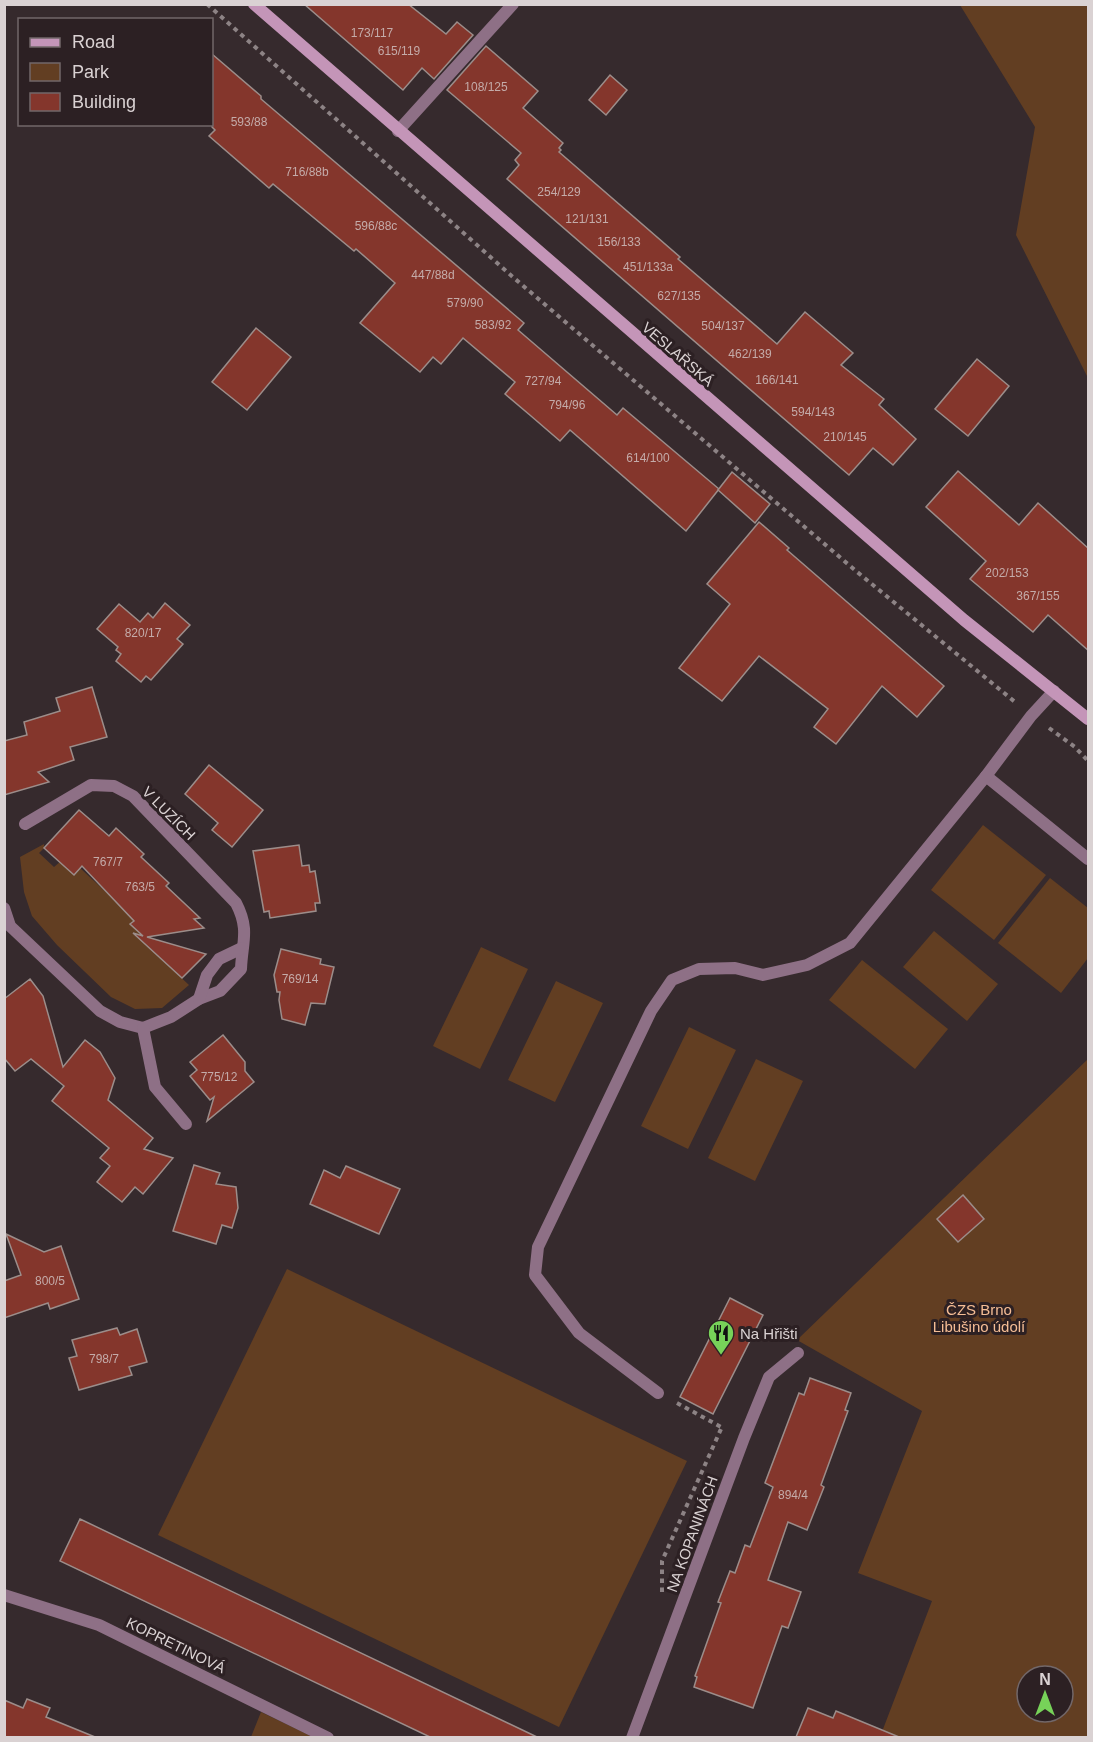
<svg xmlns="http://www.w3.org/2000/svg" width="1093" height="1742" font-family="Helvetica,sans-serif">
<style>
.green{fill:#623e22;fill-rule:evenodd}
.building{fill:#84362c;stroke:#9c8d8a;stroke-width:1.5}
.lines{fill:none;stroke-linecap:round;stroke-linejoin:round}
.path{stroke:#8d8385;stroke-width:4;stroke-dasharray:4.5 4.5;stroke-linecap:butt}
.lane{stroke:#8e7086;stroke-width:12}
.street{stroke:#8e7086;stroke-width:12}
.secondary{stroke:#c495b8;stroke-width:12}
.labels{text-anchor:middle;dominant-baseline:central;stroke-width:6;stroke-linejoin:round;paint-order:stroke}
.number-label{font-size:12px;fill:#c4aba9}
.street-label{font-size:15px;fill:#dad2d3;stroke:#2c2023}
.park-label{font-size:15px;fill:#f5bd95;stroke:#2c2023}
.poi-label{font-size:15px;fill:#dad2d3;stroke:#2c2023;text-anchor:start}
</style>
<rect width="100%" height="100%" fill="#362a2d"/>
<g class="green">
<polygon points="960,5 1088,5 1088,378 1016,235 1035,127"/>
<polygon points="983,825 1046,875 994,940 931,890"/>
<polygon points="44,844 44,848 39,853 54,867 60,862 80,868 135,919 131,924 158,950 156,954 189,985 162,1008 135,1009 111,997 57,945 32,916 24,892 20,857"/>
<polygon points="1050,878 1088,908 1088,958 1061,993 998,943"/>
<polygon points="934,931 998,984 967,1021 903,967"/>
<polygon points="481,947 528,969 480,1069 433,1046"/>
<polygon points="862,960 948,1029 915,1069 829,1000"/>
<polygon points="556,981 603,1003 555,1102 508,1080"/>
<polygon points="689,1027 736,1050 688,1149 641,1126"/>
<polygon points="756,1059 803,1081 755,1181 708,1158"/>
<path d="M1088,1059v676l-1,2h-207l52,-136 -74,-28 64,-162 -125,-71zM1027,1676h36v36h-36z"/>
<polygon points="287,1269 687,1461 559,1727 158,1535"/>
<polygon points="261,1712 313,1737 251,1737"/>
</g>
<g class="building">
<polygon points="304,4 408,4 446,34 457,22 473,35 434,79 422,68 403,90"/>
<polygon points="486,46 538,91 523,108 563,143 559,148 561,150 559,152 680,257 678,259 777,344 805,312 853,353 841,365 884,399 879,405 916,439 893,465 873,448 849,475 507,179 519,165 515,160 521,153 447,90"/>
<polygon points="212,54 261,96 261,99 524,323 518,330 617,415 623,408 719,489 686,531 570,430 560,441 531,416 505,394 515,382 463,338 441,364 433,357 420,372 360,323 395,283 356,249 354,251 273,184 269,188 209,136 215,130 212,127"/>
<polygon points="610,75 627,90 606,115 589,100"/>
<polygon points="256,328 291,357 247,410 212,382"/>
<polygon points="977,359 1009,386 968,436 935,409"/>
<polygon points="958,471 1019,525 1038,503 1089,549 1089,651 1048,615 1033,632 970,579 986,561 926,507"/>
<polygon points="732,472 770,504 755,523 718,490"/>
<polygon points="759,522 789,548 787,550 944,686 917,717 882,686 836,744 814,727 828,709 759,656 722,701 679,668 730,604 707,584"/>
<polygon points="165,603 190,625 177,639 183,644 151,680 146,676 141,682 116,661 121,654 116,650 118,647 97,629 119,604 140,622 148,613 153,618"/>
<polygon points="92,687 107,737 70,747 74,760 38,772 49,782 4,795 4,741 27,735 24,722 60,711 56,698"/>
<polygon points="209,765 263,810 232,847 212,830 218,823 185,794"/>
<polygon points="79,810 109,836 116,828 144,854 141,857 169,883 166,886 200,918 194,919 204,928 147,937 206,954 182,978 133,933 143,936 130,924 134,921 82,866 74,875 44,848"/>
<polygon points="299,845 302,866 309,865 310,872 315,871 320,903 315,903 316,911 270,918 269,911 264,912 253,851"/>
<polygon points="281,949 321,959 320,964 334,967 325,1004 311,1003 305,1025 282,1019 279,1000 280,992 277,992 274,975"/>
<polygon points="30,979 43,996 63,1067 85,1040 100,1052 115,1078 108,1100 153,1138 144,1149 173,1158 143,1194 135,1187 122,1202 97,1182 110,1166 100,1158 109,1148 52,1101 64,1086 31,1059 15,1071 4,1058 4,999"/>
<polygon points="223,1035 245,1062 245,1071 254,1082 207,1121 214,1097 210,1100 190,1076 197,1070 190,1062"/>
<polygon points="194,1165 220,1173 216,1184 236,1187 238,1208 232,1228 222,1225 216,1244 173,1231"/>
<polygon points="346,1166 400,1189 379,1234 310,1204 324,1170 340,1178"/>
<polygon points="963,1195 984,1219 958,1242 937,1219"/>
<polygon points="6,1234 44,1252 61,1246 79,1299 50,1309 48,1303 4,1318 4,1281 21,1275"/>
<polygon points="730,1298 763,1315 713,1414 680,1397"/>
<polygon points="117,1328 120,1335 137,1329 147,1362 129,1367 132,1375 79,1390 69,1358 77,1356 72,1340"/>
<polygon points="810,1378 851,1393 845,1410 848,1411 821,1485 824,1487 807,1530 788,1522 768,1580 801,1592 788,1628 782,1626 753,1708 694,1687 697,1677 695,1676 721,1603 718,1602 730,1571 735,1573 745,1545 750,1547 773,1487 765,1483 799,1393 804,1395"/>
<polygon points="80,1519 537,1737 430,1737 60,1561"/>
<polygon points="27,1699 50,1708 46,1717 95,1737 4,1737 4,1700 23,1708"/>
<polygon points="808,1708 833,1718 836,1711 899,1737 796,1737"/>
</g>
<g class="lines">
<g class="path">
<polyline points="207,4 514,278 856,571 1015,702"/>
<polyline points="1049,728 1075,747 1088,761"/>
<polyline points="677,1403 723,1428"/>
<polyline points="662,1592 662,1561 721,1429"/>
</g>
<g class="lane">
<polyline points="398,131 513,4"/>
<polyline points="986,776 1088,859"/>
<polyline points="658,1393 579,1333 535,1275 538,1247 651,1011 672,980 699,969 735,968 763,975 807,965 850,943 986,776 1031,716 1054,691"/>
</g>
<g class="street">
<path d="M4,908l6,18 90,85 20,11 23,6 28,-11 28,-18 21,-8 21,-22c1,-27 9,-39 -5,-66l-103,-107 -19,-10 -23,-1 -66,39"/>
<polyline points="199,999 207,975 219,959 242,948"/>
<polyline points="143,1028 155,1087 186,1124"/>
<polyline points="4,1595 99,1625 328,1738"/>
<polyline points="632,1738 744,1438 769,1377 798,1353"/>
</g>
<polyline class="secondary" points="254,4 964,620 1088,719"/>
</g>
<defs>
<g id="restaurant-pin" transform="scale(1.35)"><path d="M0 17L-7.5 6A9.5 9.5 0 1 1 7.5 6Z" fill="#77d259" stroke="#2c2023"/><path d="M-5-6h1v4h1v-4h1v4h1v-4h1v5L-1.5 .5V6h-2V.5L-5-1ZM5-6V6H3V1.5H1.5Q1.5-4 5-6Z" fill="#111"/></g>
</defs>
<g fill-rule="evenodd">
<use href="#restaurant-pin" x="721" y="1333"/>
</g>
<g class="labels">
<g class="number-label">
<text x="372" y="33">173/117</text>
<text x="399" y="51">615/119</text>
<text x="486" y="87">108/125</text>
<text x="249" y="122">593/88</text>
<text x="307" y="172">716/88b</text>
<text x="559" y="192">254/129</text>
<text x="587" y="219">121/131</text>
<text x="376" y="226">596/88c</text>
<text x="619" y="242">156/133</text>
<text x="648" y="267">451/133a</text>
<text x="433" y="275">447/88d</text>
<text x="679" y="296">627/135</text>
<text x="465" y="303">579/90</text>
<text x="493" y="325">583/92</text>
<text x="723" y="326">504/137</text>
<text x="750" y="354">462/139</text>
<text x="777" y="380">166/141</text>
<text x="543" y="381">727/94</text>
<text x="567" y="405">794/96</text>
<text x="813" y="412">594/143</text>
<text x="845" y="437">210/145</text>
<text x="648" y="458">614/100</text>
<text x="1007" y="573">202/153</text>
<text x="1038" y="596">367/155</text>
<text x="143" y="633">820/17</text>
<text x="108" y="862">767/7</text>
<text x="140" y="887">763/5</text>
<text x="300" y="979">769/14</text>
<text x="219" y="1077">775/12</text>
<text x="50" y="1281">800/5</text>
<text x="104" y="1359">798/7</text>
<text x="793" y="1495">894/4</text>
</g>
<g class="street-label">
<text transform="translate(678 354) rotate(41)">VESLAŘSKÁ</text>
<text transform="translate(169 813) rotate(45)">V LUZÍCH</text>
<text transform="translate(692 1534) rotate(-70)">NA KOPANINÁCH</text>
<text transform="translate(176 1645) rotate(26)">KOPRETINOVÁ</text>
</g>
<g class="park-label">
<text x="979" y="1309">ČZS Brno<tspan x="979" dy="17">Libušino údolí</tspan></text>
</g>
<g class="poi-label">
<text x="740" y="1333">Na Hřišti</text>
</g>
</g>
<rect width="1093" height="1742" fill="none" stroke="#dad2d3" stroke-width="12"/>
<rect x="18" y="18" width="195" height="108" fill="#2c2023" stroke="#726769" stroke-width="1.5"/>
<rect x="30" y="38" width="30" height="9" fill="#c495b8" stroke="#726769" stroke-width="1.5"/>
<text x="72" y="48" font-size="18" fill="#dad2d3">Road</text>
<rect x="30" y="63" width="30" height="18" fill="#623e22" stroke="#726769" stroke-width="1.5"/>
<text x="72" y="78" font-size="18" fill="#dad2d3">Park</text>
<rect x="30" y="93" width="30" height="18" fill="#84362c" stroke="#726769" stroke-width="1.5"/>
<text x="72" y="108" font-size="18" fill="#dad2d3">Building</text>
<g transform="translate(1045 1694)"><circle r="28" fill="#2c2023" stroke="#726769" stroke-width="1.5"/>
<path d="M0-4.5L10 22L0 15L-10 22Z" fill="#77d259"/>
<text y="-9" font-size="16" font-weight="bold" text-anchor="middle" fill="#dad2d3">N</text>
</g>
</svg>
